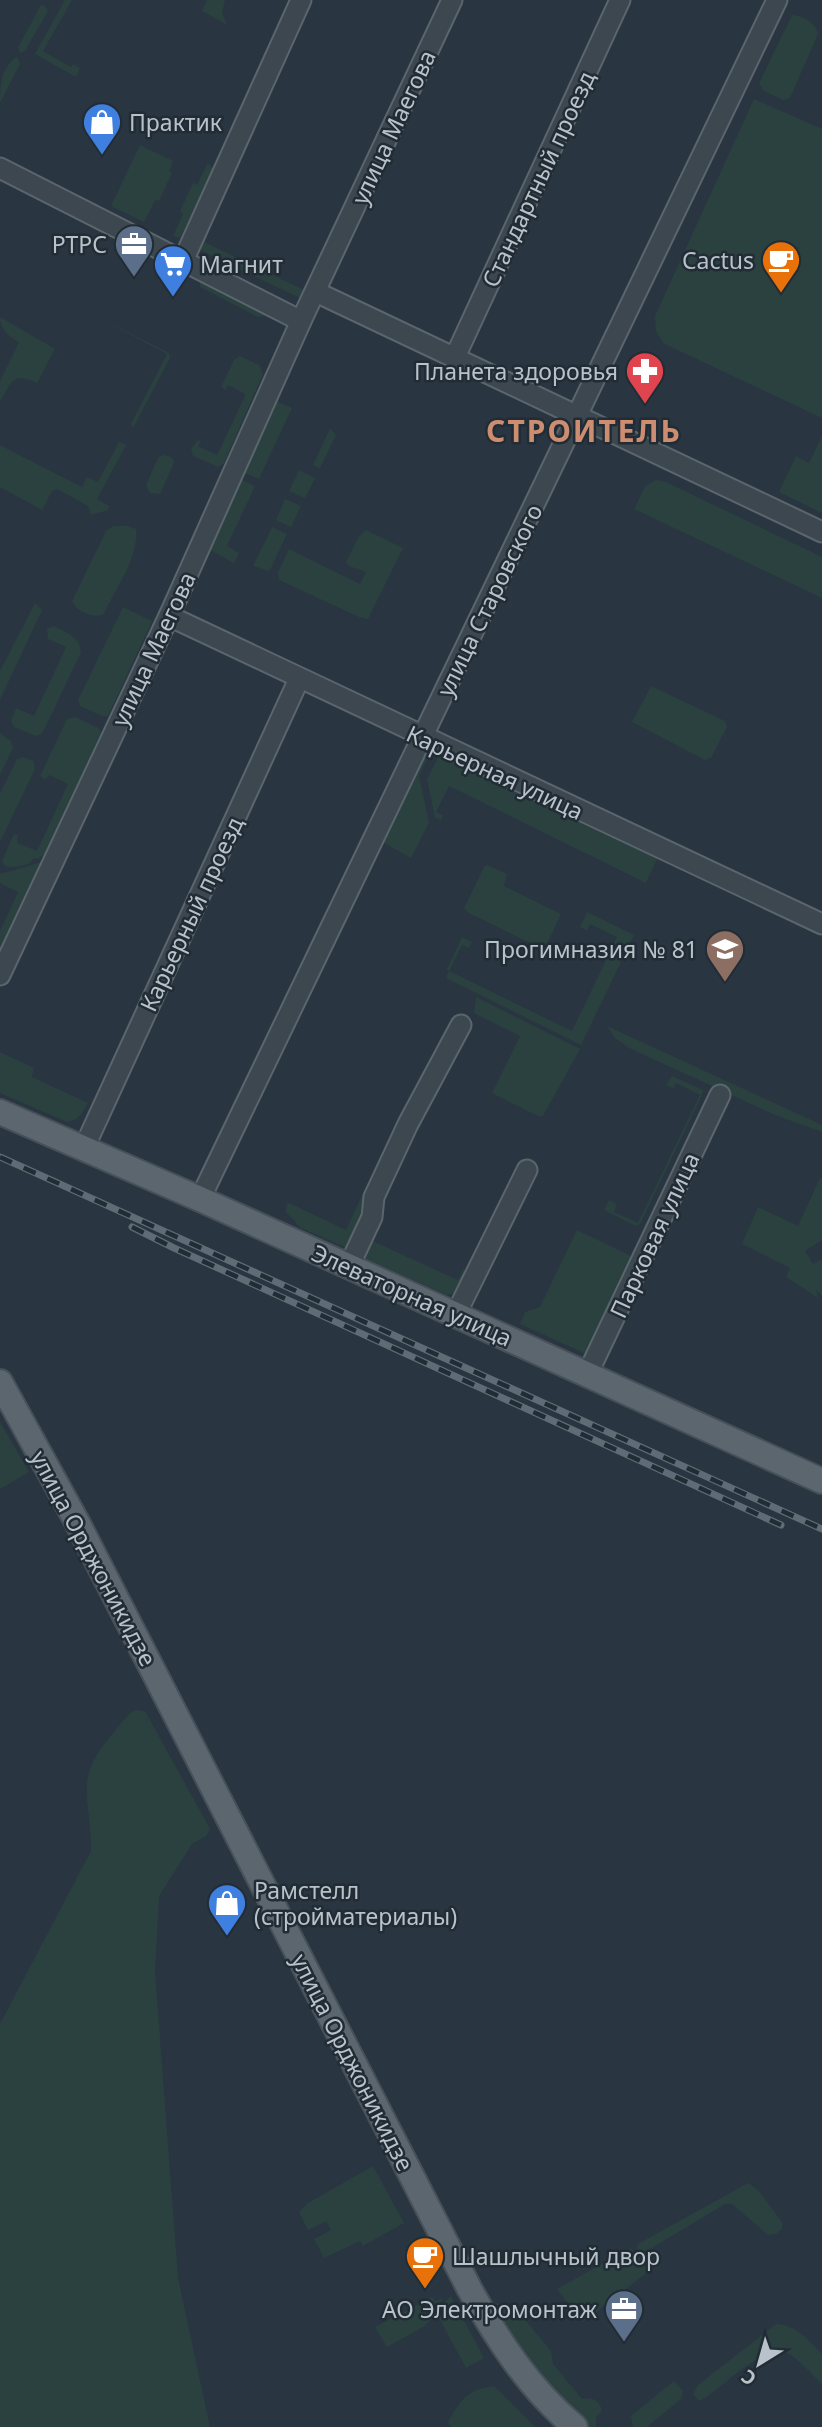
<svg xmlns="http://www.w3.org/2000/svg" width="822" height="2427" font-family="'Noto Sans',sans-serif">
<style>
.green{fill:#2b4140}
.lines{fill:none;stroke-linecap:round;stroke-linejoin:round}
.minor-casing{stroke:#5a656d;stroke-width:23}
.major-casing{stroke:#465059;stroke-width:28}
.minor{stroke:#3d4750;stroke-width:19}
.major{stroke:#5b666f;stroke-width:24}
.rail-casing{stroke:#5f6c76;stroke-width:7}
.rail{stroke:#212c35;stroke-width:4.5;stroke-dasharray:13;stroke-linecap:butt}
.labels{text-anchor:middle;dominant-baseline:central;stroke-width:5;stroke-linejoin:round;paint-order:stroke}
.poi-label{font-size:23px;fill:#b9c2ca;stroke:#212c35;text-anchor:end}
.street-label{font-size:23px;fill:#b9c2ca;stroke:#212c35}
.district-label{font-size:30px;font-weight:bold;letter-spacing:2px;fill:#cd8d71;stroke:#212c35}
</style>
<rect width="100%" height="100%" fill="#293540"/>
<g class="green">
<polygon points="65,0 72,0 43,51 71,67 73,64 80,68 76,77 35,54"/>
<polygon points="207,0 225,0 222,13 227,25 202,11"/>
<polygon points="41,5 44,5 48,11 25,51 20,53 18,47"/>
<path d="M792,15c12,1 24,8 26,19l-28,64 -7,2 -20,-10 -4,-7z"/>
<path d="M17,57l3,7 -20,39c0,-17 1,-37 17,-46z"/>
<polygon points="754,99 822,129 822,418 663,343 656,331 655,316"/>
<polygon points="140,145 173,161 169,171 172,173 159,201 155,200 144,222 111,206"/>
<polygon points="208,163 214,169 180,238 173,236 183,214 180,211 193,183 197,185"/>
<polygon points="202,241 304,290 300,298 198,249"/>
<polygon points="200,281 266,316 258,317 200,287"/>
<polygon points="90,313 169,353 170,358 133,428 131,424 167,354"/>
<path d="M0,317l55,32 -18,34c-25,-12 -25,-1 -37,19v-21l19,-39c-10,-5 -19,-13 -19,-25z"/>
<polygon points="240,356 259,365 263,374 224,463 218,467 193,456 191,449 198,440 201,441 198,446 217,455 246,394 228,385 225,390 221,387 234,360"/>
<polygon points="275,401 292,408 259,479 241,471"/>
<polygon points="330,428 336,435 320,468 313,465"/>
<polygon points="822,436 822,513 779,492 796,456 809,463"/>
<polygon points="119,442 126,445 97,499 109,506 108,510 91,515 88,506 57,489 52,491 42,510 0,487 0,445 82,487 87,477 98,482"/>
<polygon points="164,455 171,457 174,461 173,465 160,494 150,493 146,485 158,458"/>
<polygon points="299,470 315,478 305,498 289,491"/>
<polygon points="238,478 255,486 227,546 239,553 234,563 208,549"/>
<polygon points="656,480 666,482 822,557 822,598 634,509 645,486"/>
<polygon points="285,499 301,506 291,527 276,520"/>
<path d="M113,526h15l8,3c3,29 -21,61 -33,86 -12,3 -27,-4 -31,-14l34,-70z"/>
<polygon points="272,527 287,534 271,568 269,571 253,566"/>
<polygon points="366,530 403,548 368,619 359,617 279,580 278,572 289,549 360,584 366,572 349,566 346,562 359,536"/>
<polygon points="35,603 42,610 0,700 0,671"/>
<polygon points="123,607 152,621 108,716 102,716 80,706 78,700"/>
<path d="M54,626c13,7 25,10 27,26l-36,76 -4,6 -5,2 -22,-9 -3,-6 5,-13 18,8 32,-69 -18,-8 -1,-10z"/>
<polygon points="651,686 725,721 727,727 711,758 705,760 632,722"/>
<path d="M76,717l22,11 3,4 -55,121 -8,6 -4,-1c-6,9 -20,10 -29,8l-3,-5 12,-27 4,1 -1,8 20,8 31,-67 -19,-9 -4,5 -5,-4 27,-57z"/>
<polygon points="0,733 11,741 13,748 0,775"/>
<polygon points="428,748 431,750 419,776 429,822 411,858 383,842"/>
<polygon points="440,754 656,857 657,859 646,883 449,786 436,812 443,815 441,820 435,818 427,779"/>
<polygon points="23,757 34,761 35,769 0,842 0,794 17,759"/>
<polygon points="42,862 27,892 30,895 0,956 0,931 18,892 0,883 0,874"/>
<polygon points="487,865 507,874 504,886 561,914 544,950 469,913 464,908 484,867"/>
<polygon points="587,912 634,935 581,1045 446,978 449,971 447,969 462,937 472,942 469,948 462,945 449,971 572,1031 617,937 590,924 587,931 580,927"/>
<polygon points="476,997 580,1049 543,1116 538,1116 492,1093 520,1036 474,1013"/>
<polygon points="607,1026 822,1125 822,1132 775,1115 629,1048 615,1038"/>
<path d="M0,1052l34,16 -2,9 56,26c-6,10 -9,17 -21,19l-67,-29z"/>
<polygon points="672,1076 703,1090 702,1095 640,1224 636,1226 604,1210 609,1200 617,1204 614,1212 638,1223 700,1095 676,1083 673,1088 666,1085"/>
<polygon points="820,1178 822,1179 822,1240 805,1251 813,1264 822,1259 822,1295 816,1290 818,1298 786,1277 790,1268 742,1244 758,1207 798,1226"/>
<path d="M366,1187c2,23 -9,41 -19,61l-46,-20 -15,-16 1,-10 59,28z"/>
<polygon points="577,1230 629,1255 632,1258 590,1352 586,1354 520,1324 525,1312 540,1307"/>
<polygon points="368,1239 458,1280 463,1269 466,1271 455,1293 447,1295 364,1258"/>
<polygon points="0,1422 29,1472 0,1489"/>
<path d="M135,1710l10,1 65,118 -4,7 -14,8 -33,52 -4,76 23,306 32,149h-210v-403l91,-173c1,-22 -5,-44 -4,-66 1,-27 25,-50 41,-70z"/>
<polygon points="373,2166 404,2223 363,2246 360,2241 324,2258 314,2239 331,2230 326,2221 308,2230 299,2212 308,2203"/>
<polygon points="748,2183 758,2190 782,2222 782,2229 776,2234 768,2235 732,2204 725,2204 640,2255 636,2251 638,2244"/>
<polygon points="631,2248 649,2271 583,2322 557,2289"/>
<polygon points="451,2296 484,2358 466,2368 438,2316 437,2310"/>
<polygon points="432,2297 435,2301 444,2298 436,2306 431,2313 430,2320 425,2326 387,2347 375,2327"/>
<path d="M485,2299l23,8 18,14 25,30 2,13 29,35c10,-1 16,-1 20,11l-6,8v9h-10l-48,-47z"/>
<path d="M776,2324c21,1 32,16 46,30v30c-8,-8 -24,-25 -33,-30 -28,-12 -66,36 -90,47l-6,-7 5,-9z"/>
<polygon points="674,2381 683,2391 681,2399 647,2427 633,2427 631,2416"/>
<path d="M494,2386l41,41h-84l-3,-5c13,-23 19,-32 46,-36z"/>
</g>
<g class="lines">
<g class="minor-casing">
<g id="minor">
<polyline points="0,168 301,321"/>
<polyline points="183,261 301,0"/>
<polyline points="316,292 822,532"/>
<polyline points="455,357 620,0"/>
<polyline points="169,616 822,924"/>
<polyline points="0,975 169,616 301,321 452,0"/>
<polyline points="84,1148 299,679"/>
<polyline points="200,1199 777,0"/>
<polyline points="349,1266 372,1217 374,1197 408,1124 461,1025"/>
<polyline points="456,1314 527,1170"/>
<polyline points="587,1375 720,1095"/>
</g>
</g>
<g class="major-casing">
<g id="major">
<polyline points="0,1112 200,1199 822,1481"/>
<path d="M0,1382l77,140 392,766c29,53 60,100 106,139"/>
</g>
</g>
<use href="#minor" class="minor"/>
<use href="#major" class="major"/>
<g class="rail-casing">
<g id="rail">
<polyline points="0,1157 822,1529"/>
<polyline points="132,1227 174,1248 781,1525"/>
</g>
</g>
<use href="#rail" class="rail"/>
</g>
<defs>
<g id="shop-pin" transform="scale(2.0125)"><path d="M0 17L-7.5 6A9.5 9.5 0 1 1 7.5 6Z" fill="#3f7fe0" stroke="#212c35"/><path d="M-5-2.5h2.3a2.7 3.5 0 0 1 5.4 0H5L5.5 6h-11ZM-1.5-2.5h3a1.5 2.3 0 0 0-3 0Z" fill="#fff"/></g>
<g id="office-pin" transform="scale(2.0125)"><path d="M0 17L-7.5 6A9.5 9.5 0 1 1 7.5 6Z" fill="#5c6f8a" stroke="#212c35"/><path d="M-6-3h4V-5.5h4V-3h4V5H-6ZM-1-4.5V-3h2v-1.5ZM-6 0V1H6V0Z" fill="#fff"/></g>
<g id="cafe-pin" transform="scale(2.0125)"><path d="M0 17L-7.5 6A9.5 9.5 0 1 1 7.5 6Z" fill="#e8710a" stroke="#212c35"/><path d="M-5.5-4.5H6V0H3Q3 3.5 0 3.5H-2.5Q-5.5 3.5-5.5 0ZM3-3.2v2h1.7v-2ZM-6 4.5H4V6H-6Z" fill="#fff"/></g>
<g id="supermarket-pin" transform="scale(2.0125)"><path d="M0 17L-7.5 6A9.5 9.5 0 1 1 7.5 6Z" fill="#3f7fe0" stroke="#212c35"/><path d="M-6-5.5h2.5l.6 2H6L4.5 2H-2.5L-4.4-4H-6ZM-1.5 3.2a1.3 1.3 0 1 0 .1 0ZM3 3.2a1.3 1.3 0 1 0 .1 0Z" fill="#fff"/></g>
<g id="pharmacy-pin" transform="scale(2.0125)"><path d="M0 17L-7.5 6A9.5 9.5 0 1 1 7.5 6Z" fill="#e0444e" stroke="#212c35"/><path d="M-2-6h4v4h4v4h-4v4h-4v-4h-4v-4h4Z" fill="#fff"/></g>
<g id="school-pin" transform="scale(2.0125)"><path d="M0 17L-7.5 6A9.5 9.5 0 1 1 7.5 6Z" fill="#8d6e63" stroke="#212c35"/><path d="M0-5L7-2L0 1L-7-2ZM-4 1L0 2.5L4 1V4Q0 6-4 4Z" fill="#fff"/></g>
</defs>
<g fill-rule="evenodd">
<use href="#shop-pin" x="102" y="122"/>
<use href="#office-pin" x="134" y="244"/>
<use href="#cafe-pin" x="781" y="260"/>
<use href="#supermarket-pin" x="173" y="264"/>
<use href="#pharmacy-pin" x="645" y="371"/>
<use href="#school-pin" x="725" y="949"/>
<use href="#shop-pin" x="227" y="1903"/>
<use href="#cafe-pin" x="425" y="2256"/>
<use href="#office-pin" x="624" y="2309"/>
</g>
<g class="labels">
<g class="poi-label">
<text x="129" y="122" text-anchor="start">Практик</text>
<text x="107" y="244">РТРС</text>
<text x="754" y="260">Cactus</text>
<text x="200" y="264" text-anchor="start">Магнит</text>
<text x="618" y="371">Планета здоровья</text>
<text x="698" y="949">Прогимназия № 81</text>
<text x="254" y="1890" text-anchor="start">Рамстелл<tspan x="254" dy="26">(стройматериалы)</tspan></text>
<text x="452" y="2256" text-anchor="start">Шашлычный двор</text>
<text x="597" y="2309">АО Электромонтаж</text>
</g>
<g class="street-label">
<text transform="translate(393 127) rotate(-65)">улица Маегова</text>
<text transform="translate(538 179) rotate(-65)">Стандартный проезд</text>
<text transform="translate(489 600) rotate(-64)">улица Старовского</text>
<text transform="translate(153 649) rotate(-65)">улица Маегова</text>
<text transform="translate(495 772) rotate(25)">Карьерная улица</text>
<text transform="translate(191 914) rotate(-65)">Карьерный проезд</text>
<text transform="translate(654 1235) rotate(-65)">Парковая улица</text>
<text transform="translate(412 1295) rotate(24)">Элеваторная улица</text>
<text transform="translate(94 1558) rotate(62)">улица Орджоникидзе</text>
<text transform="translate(353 2062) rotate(63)">улица Орджоникидзе</text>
</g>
<g class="district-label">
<text x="584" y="430">СТРОИТЕЛЬ</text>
</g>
</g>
<g transform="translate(759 2364) rotate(217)" stroke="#212c35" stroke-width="5" paint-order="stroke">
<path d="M0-5L12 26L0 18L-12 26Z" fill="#b9c2ca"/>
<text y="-10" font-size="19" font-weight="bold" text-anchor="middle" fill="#b9c2ca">С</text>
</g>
</svg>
